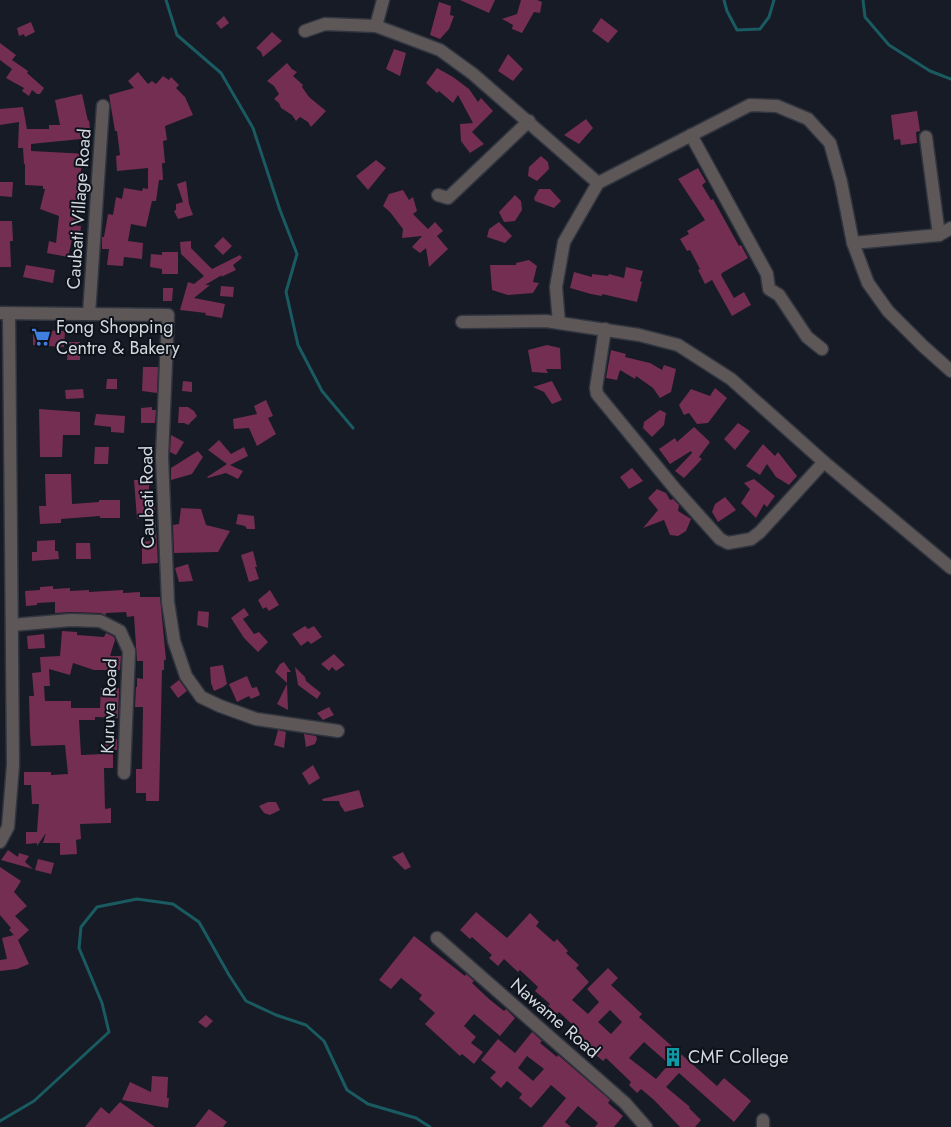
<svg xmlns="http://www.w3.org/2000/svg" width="951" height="1127" font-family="Jost,sans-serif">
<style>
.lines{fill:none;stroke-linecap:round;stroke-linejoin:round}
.stream{stroke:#1a5b62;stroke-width:3}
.building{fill:#742e52;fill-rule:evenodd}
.minor-casing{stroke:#30353f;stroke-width:15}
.minor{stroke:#5e5758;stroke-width:12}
.labels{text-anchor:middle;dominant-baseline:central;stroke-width:4;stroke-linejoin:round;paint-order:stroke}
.street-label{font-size:18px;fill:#d3d7de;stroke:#0d121b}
.poi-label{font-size:18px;fill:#d3d7de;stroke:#0d121b;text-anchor:start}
</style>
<rect width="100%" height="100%" fill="#161b25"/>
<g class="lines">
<g class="stream">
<polyline points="166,0 177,35 221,73 253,128 280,210 297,254 286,292 298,345 322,391 353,428"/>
<polyline points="724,0 727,11 737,30 760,29 769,17 774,0"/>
<polyline points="863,0 865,17 889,45 930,71 951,79"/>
<polyline points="0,1121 34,1101 109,1032 102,1003 79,948 81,927 97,907 137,899 173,904 199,922 229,975 246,1001 276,1015 306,1025 324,1041 347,1090 368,1104 416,1118 430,1127"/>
</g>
</g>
<g class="building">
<polygon points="460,0 495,0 489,13"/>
<polygon points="521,0 537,0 542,2 540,13 534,12 522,33 512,29 513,25 502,19 517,14"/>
<polygon points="439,2 451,6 450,15 454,16 449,29 440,39 430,35"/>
<polygon points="224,16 229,23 221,29 216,23"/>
<polygon points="601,18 618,31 608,43 592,31"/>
<polygon points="31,22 35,32 25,37 24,34 19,36 17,28"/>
<polygon points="272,32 282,41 263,57 261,52 256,48"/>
<polygon points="0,43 16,55 12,60 28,71 27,73 44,88 40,94 37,94 32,90 29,96 22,91 24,88 6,78 12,69 0,60"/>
<polygon points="394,49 406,53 400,76 386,69"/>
<polygon points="508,54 523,69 513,81 498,71"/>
<polygon points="287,63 292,69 297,72 293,76 303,85 302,87 309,97 326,111 311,127 308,122 300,117 296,121 292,115 281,108 279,103 274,99 279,94 274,86 267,81"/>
<polygon points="437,68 453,77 469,89 478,102 481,98 493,111 472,132 484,144 470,153 461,141 460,124 473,123 458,95 453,103 439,91 437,93 426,83"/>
<polygon points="138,72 148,84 152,81 156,84 163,76 169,80 171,77 179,85 176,88 185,97 193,115 165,126 167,140 163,141 165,163 162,163 163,180 159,180 156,201 152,201 146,227 131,224 128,241 143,243 142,259 124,257 123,266 107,265 109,249 102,249 102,237 104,237 108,214 113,215 116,197 122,199 124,188 142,191 143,188 148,189 148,168 117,171 116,156 120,155 117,131 115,131 109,95 134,88 128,81"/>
<polygon points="82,94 88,121 89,120 91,138 31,144 31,151 88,154 88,165 82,165 78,187 82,188 79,207 81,208 77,226 81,226 80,236 73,235 68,257 47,253 49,241 56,243 59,216 40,209 45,189 43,189 43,186 25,185 25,164 24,164 23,148 18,148 19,122 0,125 0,109 23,107 27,129 49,129 49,125 60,125 55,100"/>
<polygon points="917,111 920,131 916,132 917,143 901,145 900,139 894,140 891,115"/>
<polygon points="586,119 593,128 579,144 564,135"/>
<polygon points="541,156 548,162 549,169 537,181 528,176 529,167"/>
<polygon points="376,160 386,168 368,190 356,176"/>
<polygon points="698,168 706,182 702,185 711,200 713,199 739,246 741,245 748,258 722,273 721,275 734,298 744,292 751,305 732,316 712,280 705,284 698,270 700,269 690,250 687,251 680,239 689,234 687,231 705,220 678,179"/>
<polygon points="186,181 189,204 193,215 178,219 174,211 176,210 176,204 183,202 177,184"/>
<polygon points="0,182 13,182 12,197 0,196"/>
<polygon points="539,189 550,189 561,201 554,208 535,201 534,198"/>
<polygon points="403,190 409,200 413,197 417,211 413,214 428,229 435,222 443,231 437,236 448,249 429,267 426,248 420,253 412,247 422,236 402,238 403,229 390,212 383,206 389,194"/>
<polygon points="515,195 521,201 522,210 515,221 504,222 499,212"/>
<polygon points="0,221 12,221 13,241 10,241 11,267 0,267"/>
<polygon points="499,222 512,236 505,243 487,237 489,229"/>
<polygon points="223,237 232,246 223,255 214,246"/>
<polygon points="191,241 191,248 212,269 240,255 242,258 233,265 236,270 221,277 222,275 205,285 210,285 194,298 225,304 222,318 205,315 206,313 180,310 188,282 194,284 204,276 181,254 180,242"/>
<polygon points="162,252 178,252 178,274 162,274 162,269 150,267 151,254 162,255"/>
<polygon points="529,260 537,266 533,282 539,283 533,293 508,295 492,290 490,265 516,265 516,263"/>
<polygon points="26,265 55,270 53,283 23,277"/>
<polygon points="626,267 643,271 640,281 642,282 637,302 602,294 602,296 591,294 570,288 574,272 592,277 592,274 608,276 609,274 624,278"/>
<polygon points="221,286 234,287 233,297 220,296"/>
<polygon points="163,288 173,288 172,301 163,301"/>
<polygon points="33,330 65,331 64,347 33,345"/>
<polygon points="68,342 80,342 80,360 67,360"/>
<polygon points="547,345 560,348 561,369 546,369 548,373 532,372 528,350"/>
<polygon points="611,350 626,354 625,357 650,363 662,370 664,365 676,369 671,392 660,398 653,388 636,376 635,379 620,370 617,380 606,378"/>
<polygon points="143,367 158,367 157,393 142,391"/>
<polygon points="107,379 117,379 117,389 106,389"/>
<polygon points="183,381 192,382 192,392 182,391"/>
<polygon points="552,381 562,400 552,404 544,392 533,387"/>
<polygon points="715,388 727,398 708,423 697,424 689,413 684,415 679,405 691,389 710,396"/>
<polygon points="83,389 84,398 66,399 65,390"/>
<polygon points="266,400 273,416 268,418 276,434 257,446 249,428 234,429 233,419 257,414 254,406"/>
<polygon points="152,407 152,410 156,410 155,423 141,423 141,408"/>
<polygon points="179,407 188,407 194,411 197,416 188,425 184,423 178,423"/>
<polygon points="39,409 80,412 80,435 63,435 62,457 40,457"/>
<polygon points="660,410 666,413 664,425 652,437 643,428 644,422"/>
<polygon points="96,414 125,416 124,433 111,432 111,427 94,425"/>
<polygon points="738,423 750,431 735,450 724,439"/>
<polygon points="694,427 710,442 699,457 702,459 684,478 675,471 692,453 691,451 670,464 659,449 675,438 677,442"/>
<polygon points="171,435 184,442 176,455 170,452"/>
<polygon points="219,440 231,454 244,447 248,456 230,465 243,471 238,479 226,473 208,478 207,477 227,464 208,450"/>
<polygon points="763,444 775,456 778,452 797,476 789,485 776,477 767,464 760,475 746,466"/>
<polygon points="95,447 109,447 108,464 94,464"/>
<polygon points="198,451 203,457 192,474 171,480 171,468"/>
<polygon points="632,468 643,481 629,489 620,477"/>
<polygon points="45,474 71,474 72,504 99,502 99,500 120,500 120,518 100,518 100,516 61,519 61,523 40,524 39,506 46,506"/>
<polygon points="754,479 775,496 767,507 764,504 756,518 741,503 750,489 744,483"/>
<polygon points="134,480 149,480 149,496 154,496 158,563 142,564 142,542 150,541 149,517 137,519"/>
<polygon points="657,489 666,493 670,500 673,499 679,505 678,511 691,519 686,531 678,536 670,535 664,520 643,528 658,510 648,498"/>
<polygon points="725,497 736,510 718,522 712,512 715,504"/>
<polygon points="181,508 201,509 206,525 230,531 218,552 174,553 173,525 179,524"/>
<polygon points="238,514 254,516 255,529 247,529 245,526 236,524"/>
<polygon points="55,540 55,551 58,551 59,559 32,561 32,552 37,552 37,541"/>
<polygon points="76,543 90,543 91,559 76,559"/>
<polygon points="253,551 257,567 255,567 259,579 249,582 241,555"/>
<polygon points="188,564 193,581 179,582 175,568"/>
<polygon points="53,586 53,589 70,588 70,591 89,590 89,592 123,590 123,593 140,592 140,597 160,597 166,660 164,660 164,670 162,670 159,801 146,801 146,793 136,793 136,769 142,769 143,707 135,707 136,687 137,687 137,678 143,679 143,661 137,661 134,616 127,617 126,612 106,613 106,615 100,613 71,612 55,613 55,602 37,603 37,605 26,606 25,591 40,590 40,587"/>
<polygon points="270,590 279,605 269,611 266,607 263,609 258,600"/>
<polygon points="244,608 249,615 243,619 254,634 259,632 268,642 258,652 244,638 231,618"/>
<polygon points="198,611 209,612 208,628 197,625"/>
<polygon points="305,626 308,629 314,626 322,637 311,644 308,641 301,646 292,634"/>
<polygon points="62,631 77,632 77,635 104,637 106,633 114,637 115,640 110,656 121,656 120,670 94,670 73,663 70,675 49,669 50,686 44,686 45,701 71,701 71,708 100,708 101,688 119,688 118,718 95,717 95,720 79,720 81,755 104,754 105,738 117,739 117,750 113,750 113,768 104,768 105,809 111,808 111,823 80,824 81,839 76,840 77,854 60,855 60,843 43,843 46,833 37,846 37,843 26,844 26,832 37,832 39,804 32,804 31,785 24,785 24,772 51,772 51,775 68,774 65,745 31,746 30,733 29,696 34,696 32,673 41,672 40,657 60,656"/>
<polygon points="44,634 45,648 28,649 27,636"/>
<polygon points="334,654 345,665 336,671 332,667 329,671 321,664"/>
<polygon points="284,662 291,672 287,672 287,683 275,672 280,664"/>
<polygon points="223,665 227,684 223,687 214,691 211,683 210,667"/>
<polygon points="295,667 305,677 306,681 321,693 317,699 298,685"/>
<polygon points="247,676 252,688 257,687 260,695 251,699 249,696 237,702 229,684"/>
<polygon points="179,680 187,691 178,698 170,687"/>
<polygon points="287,684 288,710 277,704"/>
<polygon points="329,707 334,715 323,720 317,713"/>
<polygon points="278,730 286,732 284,748 274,745"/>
<polygon points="304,734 316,736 317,739 315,744 306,747"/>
<polygon points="313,765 320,778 309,785 302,773"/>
<polygon points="359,790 364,807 345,812 340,805 339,801 323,801 322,799"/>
<polygon points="268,802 276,802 280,810 270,815 264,813 259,806"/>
<polygon points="8,850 18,857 19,853 29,856 25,862 33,869 1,860"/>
<polygon points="403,852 411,867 405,870 392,857"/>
<polygon points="38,859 54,863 51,874 35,870"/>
<polygon points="0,867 21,881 14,892 27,906 15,916 29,930 18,940 29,964 17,969 0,971 0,960 7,959 2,938 14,935 9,930 11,928 0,915"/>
<path d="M476,912l31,26 23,-25 9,9 -3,4 18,16 3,-3 11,12 -2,2 13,12 -3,3 13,14 -17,18 16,14 11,-12 -12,-13 21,-21 10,10 -7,7 31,29 -3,3 78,69 7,-8 27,23 -17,21 -55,-49 -13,14 24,20 -1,1 12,12 -6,7h-15l-26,-27 -13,-11 -4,4 -8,-8 2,-3 -25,-24 -3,3 -12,-10 -1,2 -10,-9 4,-5 -10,-8 2,-3 -17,-16 -2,2 -9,-8 2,-2 -15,-13 3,-4 -18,-17 -2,2 -14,-13 -6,7 -9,-8 3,-3 -20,-18 -2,2 -10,-9zM610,1010l12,12 -11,12 -13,-12zM644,1042l25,22 -13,15 -27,-21z"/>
<polygon points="414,936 465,976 466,974 474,981 472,983 489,999 504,1011 506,1009 515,1018 500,1036 474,1014 464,1026 476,1037 471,1043 483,1052 474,1064 462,1054 460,1056 425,1024 435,1013 419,999 422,995 401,978 391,989 379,980"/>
<polygon points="206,1015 213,1021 206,1028 198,1022"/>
<path d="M532,1032l10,9 -2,2 17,14 1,-2 52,45 -2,3 15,13 -9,11h-19l3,-4 -20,-17 -13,16 6,5h-29l24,-29 -15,-13 -20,23 -12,-10 3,-4 -15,-13 -6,7 -11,-10 6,-6 -15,-12 17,-21 17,14zM527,1056l17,13 -11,12 -15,-13z"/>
<polygon points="152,1076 168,1077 167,1098 169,1098 168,1108 122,1100 130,1082 151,1092"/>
<polygon points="120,1102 155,1127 85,1127 101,1107 109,1114"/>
<polygon points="209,1109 227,1122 223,1127 195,1127"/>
</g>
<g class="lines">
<g class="minor-casing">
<g id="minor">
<polyline points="376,26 383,0"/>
<polyline points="305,31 325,24 376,26 440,50 473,74 598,183"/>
<polyline points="691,135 767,274 769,289 779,295 807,337 822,349"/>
<polyline points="926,137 939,235"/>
<polyline points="438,195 448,198 529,121"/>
<polyline points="853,243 939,235 951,228"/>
<polyline points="0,313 168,315 162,457 168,602 174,641 186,676 201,697 220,706 256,719 338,731"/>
<polyline points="89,314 103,106"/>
<polyline points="462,322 546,321 639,335 678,345 731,379 824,462 951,568"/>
<polyline points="559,323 556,287 564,242 598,183 750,105 777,106 808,119 830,143 841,182 853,243 868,283 888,311 923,346 951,371"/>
<polyline points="605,329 596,388 597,394 676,490 720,539 728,543 751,539 760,532 824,462"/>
<polyline points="12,625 71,620 100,621 120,631 129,651 124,773"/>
<polyline points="0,842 8,827 13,765 9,314"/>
<polyline points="437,938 625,1103 646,1127"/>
<polyline points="763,1127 763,1120"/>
</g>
</g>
<use href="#minor" class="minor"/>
</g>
<defs>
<g id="supermarket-bare" transform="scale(1.5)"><path d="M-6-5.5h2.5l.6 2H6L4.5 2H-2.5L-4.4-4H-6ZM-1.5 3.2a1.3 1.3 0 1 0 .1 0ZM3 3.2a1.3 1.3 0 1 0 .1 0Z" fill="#3f7fe0" stroke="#0d121b" stroke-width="2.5" paint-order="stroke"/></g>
<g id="building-bare" transform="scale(1.5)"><path d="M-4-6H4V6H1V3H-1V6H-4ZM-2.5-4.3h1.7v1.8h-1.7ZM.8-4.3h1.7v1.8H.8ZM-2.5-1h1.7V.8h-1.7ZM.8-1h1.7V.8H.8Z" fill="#0f9aa8" stroke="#0d121b" stroke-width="2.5" paint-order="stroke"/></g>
</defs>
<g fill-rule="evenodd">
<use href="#supermarket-bare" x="41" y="337"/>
<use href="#building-bare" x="673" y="1057"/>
</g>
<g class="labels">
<g class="street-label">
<text transform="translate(79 209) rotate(-86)">Caubati Village Road</text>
<text transform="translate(147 497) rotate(-91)">Caubati Road</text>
<text transform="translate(109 706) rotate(-88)">Kuruva Road</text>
<text transform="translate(555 1018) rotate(41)">Nawame Road</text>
</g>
<g class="poi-label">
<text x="56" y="327">Fong Shopping<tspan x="56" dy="21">Centre &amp; Bakery</tspan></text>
<text x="688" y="1057">CMF College</text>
</g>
</g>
</svg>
